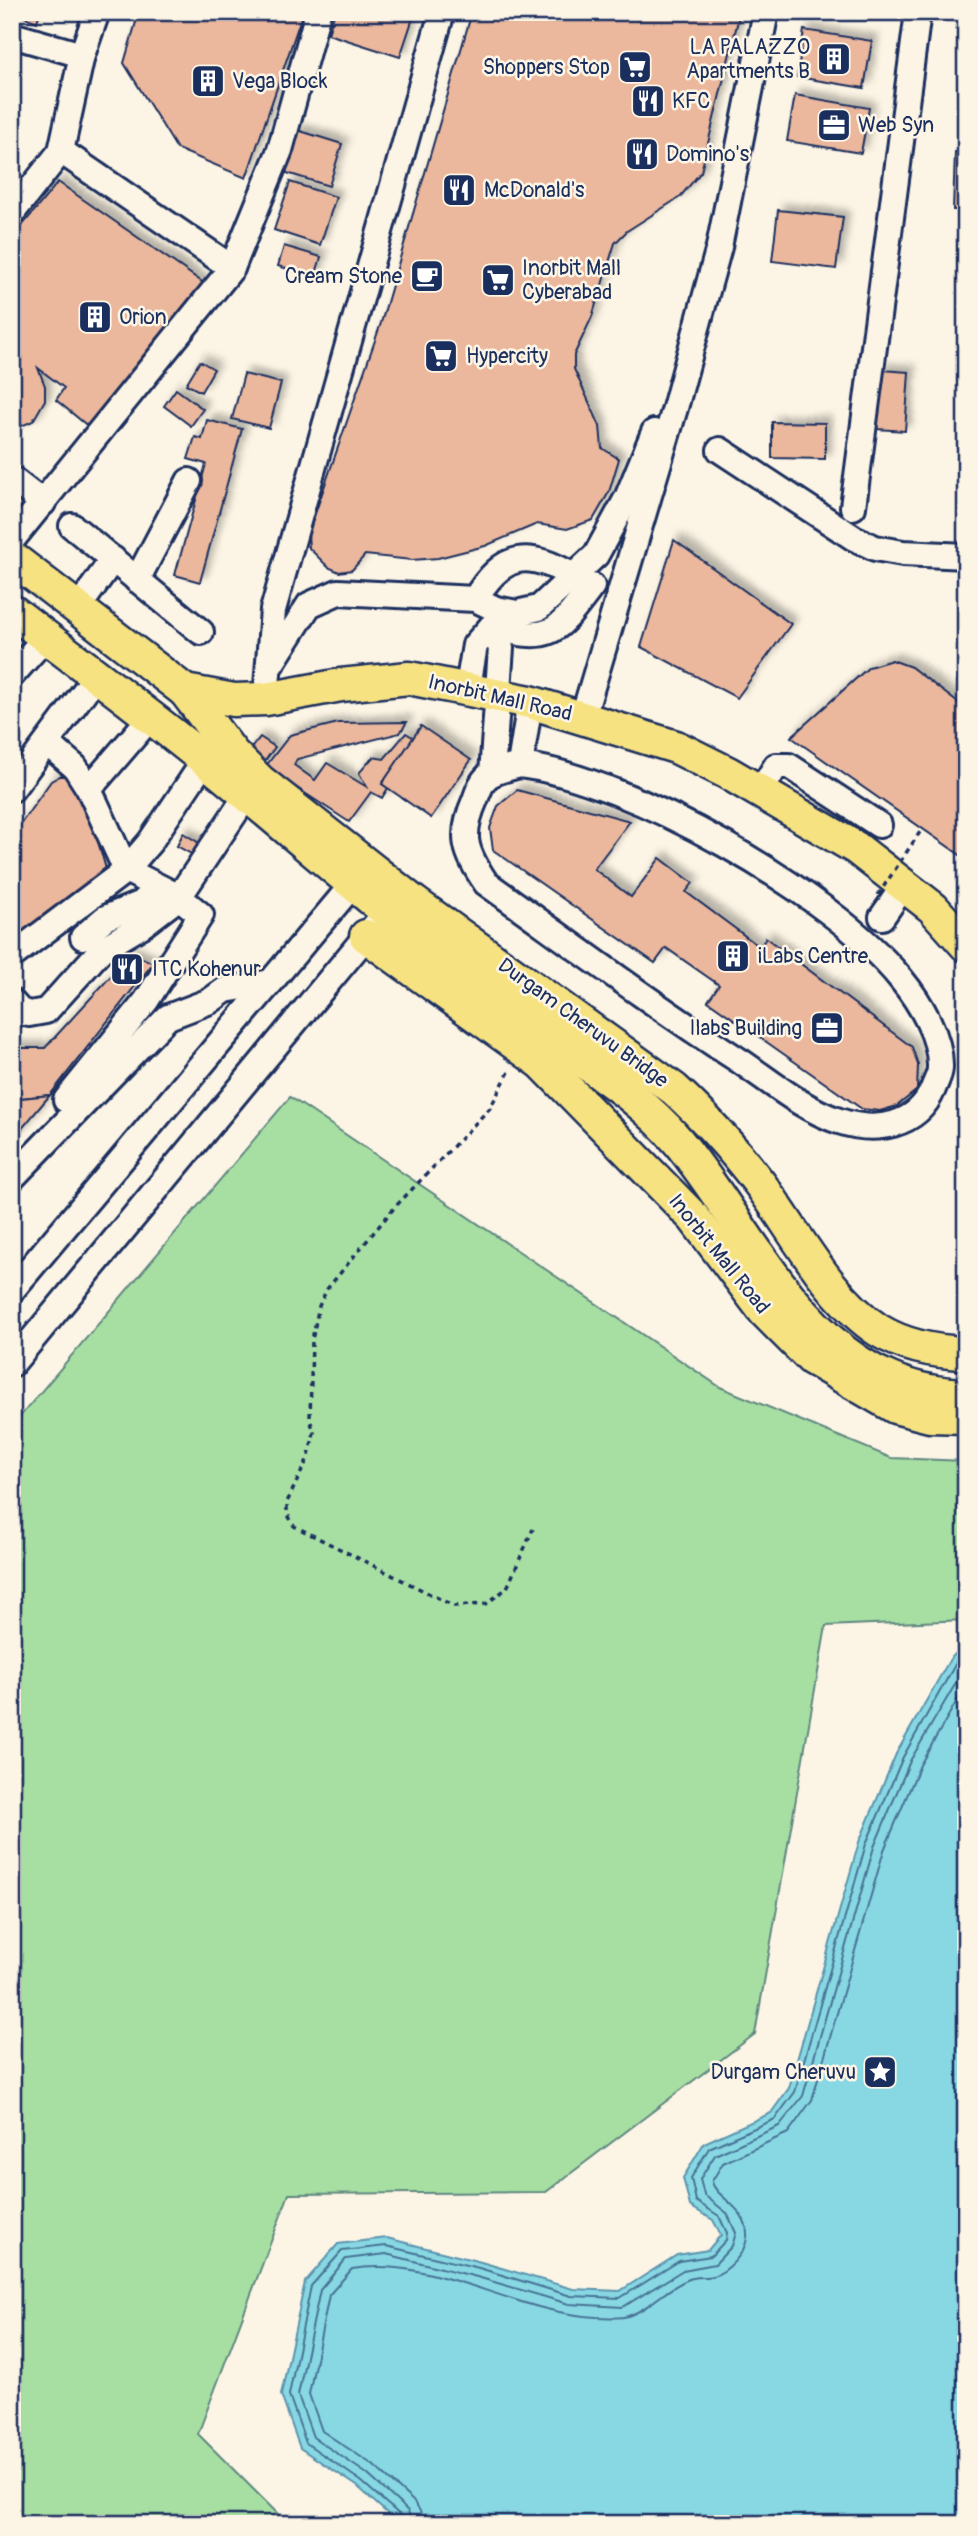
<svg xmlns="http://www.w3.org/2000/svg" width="978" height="2536" font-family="Pangolin,sans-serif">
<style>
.green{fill:#a7dfa3;stroke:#618780;stroke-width:2}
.water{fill:#88d8e4;stroke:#5c94ae;stroke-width:2}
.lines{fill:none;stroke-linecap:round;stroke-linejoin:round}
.shore{stroke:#477394;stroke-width:2}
.building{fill:#ebb89d;stroke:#1b2f5e;stroke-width:2;filter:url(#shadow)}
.minor-casing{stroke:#1b2f5e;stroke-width:30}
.major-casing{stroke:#1b2f5e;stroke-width:37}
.path{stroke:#1b2f5e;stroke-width:3.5;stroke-dasharray:5 5;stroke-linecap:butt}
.minor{stroke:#fcf5e5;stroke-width:24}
.major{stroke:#f7e281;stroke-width:32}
.path-bridge{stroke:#1b2f5e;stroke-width:3.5;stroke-dasharray:5 5;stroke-linecap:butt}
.labels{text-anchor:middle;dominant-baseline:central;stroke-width:5;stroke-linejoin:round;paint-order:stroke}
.poi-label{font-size:21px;fill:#1b2f5e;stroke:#fcf5e5;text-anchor:start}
.street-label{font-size:21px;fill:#1b2f5e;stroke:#fcf5e5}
</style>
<defs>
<filter id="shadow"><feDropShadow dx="6" dy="-6" stdDeviation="3.5" flood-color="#0004"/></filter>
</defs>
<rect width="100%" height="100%" fill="#fcf5e5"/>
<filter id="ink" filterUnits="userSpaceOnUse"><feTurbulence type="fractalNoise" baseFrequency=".0143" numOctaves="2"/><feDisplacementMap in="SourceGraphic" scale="14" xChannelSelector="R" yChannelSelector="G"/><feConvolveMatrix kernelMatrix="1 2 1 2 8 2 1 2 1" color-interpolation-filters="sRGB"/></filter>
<g filter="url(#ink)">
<polygon class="green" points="290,1097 720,1387 891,1458 966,1461 966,1620 826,1626 755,2034 546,2192 289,2194 198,2434 288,2524 12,2524 12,1426"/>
<polygon class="water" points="962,1647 966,1648 966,2524 399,2524 357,2486 300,2448 281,2395 305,2282 338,2244 387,2238 481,2262 573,2289 620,2291 677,2255 708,2250 721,2235 713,2220 690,2206 683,2178 704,2143 771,2113 789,2088 859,1842 896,1754 950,1659"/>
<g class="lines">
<g class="shore">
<polyline points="403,2524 401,2516 361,2481 306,2443 289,2395 311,2286 342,2251 386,2246 479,2268 571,2296 620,2298 679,2261 711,2256 726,2240 727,2233 719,2216 696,2201 691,2178 709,2148 775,2119 795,2092 866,1844 903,1757 956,1663 966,1654"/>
<polyline points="412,2524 408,2511 367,2474 313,2437 298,2395 320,2290 346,2259 386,2254 477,2277 569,2304 623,2307 683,2270 715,2264 732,2246 736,2233 727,2213 704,2195 700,2179 715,2155 779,2126 803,2096 874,1847 910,1761 966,1666"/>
<path d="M423,2524l-3,-13 -7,-10 -40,-36 -51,-34 -13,-37 20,-99 23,-26c83,-13 162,44 244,48 10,0 22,2 32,-1 22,-7 38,-28 59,-36 8,-4 18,-2 26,-4 15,-4 33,-24 34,-39 2,-31 -33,-39 -35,-56l11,-18 65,-30 24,-33 72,-250 36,-85 46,-80"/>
</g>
</g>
<g class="building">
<polygon points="12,12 40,12 37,22"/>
<polygon points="139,12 303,12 246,178 177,149 124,63"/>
<polygon points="335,12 415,12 400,57 328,34"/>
<polygon points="472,12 740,12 701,172 680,197 627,231 615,243 592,317 574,355 574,369 600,426 602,448 619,459 609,492 593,520 567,529 537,524 485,546 438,558 412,560 365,555 352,570 339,572 328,567 309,548 308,534 381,323"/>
<polygon points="804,30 872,41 864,88 797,77"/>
<polygon points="795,95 869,108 861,153 787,141"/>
<polygon points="297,130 342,144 329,186 284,172"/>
<polygon points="955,152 966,152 966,210 953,210"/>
<polygon points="58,182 205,284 89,427 56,400 64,388 38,368 45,386 45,400 33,421 12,430 12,355 20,356 12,350 12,238"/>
<polygon points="290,182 336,197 320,245 274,230"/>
<polygon points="778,210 843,217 836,269 772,261"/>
<polygon points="284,246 321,257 315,277 278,266"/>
<polygon points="200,361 214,369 201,392 186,384"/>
<polygon points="881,370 909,372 905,431 877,429"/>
<polygon points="244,374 281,383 269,428 232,419"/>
<polygon points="176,389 203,409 191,426 164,406"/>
<polygon points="207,420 242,429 200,582 175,575 206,464 188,459 195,437 202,439"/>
<polygon points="772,422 825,423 825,459 772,458"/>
<polygon points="674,540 791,624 737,698 641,647"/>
<polygon points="892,660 911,667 966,709 966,859 791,737 869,667"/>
<polygon points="407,722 400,733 297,759 294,765 315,780 327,763 367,787 359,773 373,757 384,759 406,733 414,738 382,784 388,788 382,798 371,792 349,822 265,767 290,735 338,723"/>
<polygon points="421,726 471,760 431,818 382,784"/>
<polygon points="260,737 275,747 262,765 247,753"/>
<polygon points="60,776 68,776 83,790 106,869 12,951 12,836 51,781"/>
<polygon points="517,790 630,821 594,869 631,897 660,858 693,883 686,892 760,947 766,938 912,1047 918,1065 917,1090 897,1106 880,1111 862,1109 708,1001 719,985 666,948 655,963 493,850 490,828 498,806"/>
<polygon points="183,833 204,846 195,856 177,846"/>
<polygon points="132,953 153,963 50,1095 12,1099 12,1048 45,1048"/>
<polygon points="50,1095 15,1137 12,1138 12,1099"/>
</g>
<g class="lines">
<g class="minor-casing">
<g id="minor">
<polyline points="12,35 82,55"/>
<polyline points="61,151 232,268"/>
<polyline points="12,213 61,151 82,55 97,12"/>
<polyline points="720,450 854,538 875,548 903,553 966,556"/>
<polyline points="12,479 43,503"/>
<polyline points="853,507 918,12"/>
<polyline points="72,526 201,632"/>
<polyline points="12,540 232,268 280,150 318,12"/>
<polyline points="137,580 189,481"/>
<path d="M475,599c29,-48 53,-49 100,-22"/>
<polyline points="78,608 113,559"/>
<path d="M491,627c61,15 63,9 101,-41"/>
<polyline points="272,663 309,605 338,592 475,599 496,609 517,613 539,608 596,555 627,498 654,432"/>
<polyline points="12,675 46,637"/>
<polyline points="468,687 475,645 491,627 501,648 492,774"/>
<polyline points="266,699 273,610 442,12"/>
<polyline points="583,717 675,408 719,247 766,12"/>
<polyline points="48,744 75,767 89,789 126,870 179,897 201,915 146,1001 66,1100"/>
<path d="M520,765c108,13 312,128 381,214 19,23 40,58 39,89 0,7 -5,15 -7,21 -16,38 -58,44 -94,32 -36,-12 -68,-39 -99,-60 -87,-56 -170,-118 -254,-178 -21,-31 -27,-47 -11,-83 3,-8 6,-18 13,-24 9,-6 22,-8 32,-11l10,-63"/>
<polyline points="12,789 96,676"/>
<polyline points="89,789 150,718"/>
<polyline points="760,792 776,766 789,766 879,825"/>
<polyline points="882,917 905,884"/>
<polyline points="83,937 105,918 142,903 158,887"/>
<polyline points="12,956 126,870 150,842 205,760"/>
<polyline points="12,1002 20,1011 29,1014 46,1011 101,950 141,926 179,897 247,795"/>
<polyline points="12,1178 168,1017 210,1001 225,990 271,982"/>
<polyline points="12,1290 353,884"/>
<polyline points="12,1364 377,923"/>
</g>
</g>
<g class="major-casing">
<g id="major">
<polyline points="12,558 185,691 234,700 266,699 341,685 409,678 530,702 676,747 728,773 856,848 933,908 966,945"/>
<path d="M12,611c65,50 131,99 194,150 74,60 144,123 219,181 38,29 76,58 115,88 46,36 98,64 137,110 84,101 135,251 289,255"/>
<path d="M185,691l47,62 28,28 155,122 259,186c32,29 60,61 86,95 35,47 69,114 118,146 26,16 58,22 88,23"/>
<polyline points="366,936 542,1063 694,1218 765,1312 812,1359 895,1407 930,1416 966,1417"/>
</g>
</g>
<g class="path">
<polyline points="906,853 922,829"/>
<polyline points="509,1072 490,1108 394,1208 327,1289 319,1306 312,1340 310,1419 314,1432 309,1456 287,1502 287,1513 294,1526 454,1606 486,1604 507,1588 533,1529"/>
</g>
<use href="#minor" class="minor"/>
<use href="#major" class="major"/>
<polyline class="path-bridge" points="878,895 906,853"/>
</g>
</g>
<defs>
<g id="building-square" transform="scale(1.75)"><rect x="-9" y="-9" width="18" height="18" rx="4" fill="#1b2f5e" stroke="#fcf5e5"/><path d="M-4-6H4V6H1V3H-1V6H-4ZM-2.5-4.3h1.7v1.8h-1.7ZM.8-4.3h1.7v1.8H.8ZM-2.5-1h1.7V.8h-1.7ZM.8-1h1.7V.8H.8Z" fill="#fff"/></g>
<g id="supermarket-square" transform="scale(1.75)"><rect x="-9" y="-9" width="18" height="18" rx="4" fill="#1b2f5e" stroke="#fcf5e5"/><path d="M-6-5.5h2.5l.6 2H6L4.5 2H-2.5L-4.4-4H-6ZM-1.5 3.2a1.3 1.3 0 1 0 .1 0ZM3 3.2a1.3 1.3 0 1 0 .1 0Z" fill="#fff"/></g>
<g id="restaurant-square" transform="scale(1.75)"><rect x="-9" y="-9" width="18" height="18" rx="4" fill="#1b2f5e" stroke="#fcf5e5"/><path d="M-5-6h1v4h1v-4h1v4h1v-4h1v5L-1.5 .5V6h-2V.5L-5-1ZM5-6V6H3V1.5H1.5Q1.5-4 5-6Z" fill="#fff"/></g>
<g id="office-square" transform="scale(1.75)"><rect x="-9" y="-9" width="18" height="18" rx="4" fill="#1b2f5e" stroke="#fcf5e5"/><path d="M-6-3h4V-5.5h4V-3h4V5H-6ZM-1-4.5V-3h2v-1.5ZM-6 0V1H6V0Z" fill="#fff"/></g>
<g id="cafe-square" transform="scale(1.75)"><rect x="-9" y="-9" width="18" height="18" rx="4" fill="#1b2f5e" stroke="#fcf5e5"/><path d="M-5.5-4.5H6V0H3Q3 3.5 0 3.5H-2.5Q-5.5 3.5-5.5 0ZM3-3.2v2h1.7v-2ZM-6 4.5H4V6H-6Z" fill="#fff"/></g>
<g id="sight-square" transform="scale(1.75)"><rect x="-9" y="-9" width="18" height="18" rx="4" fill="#1b2f5e" stroke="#fcf5e5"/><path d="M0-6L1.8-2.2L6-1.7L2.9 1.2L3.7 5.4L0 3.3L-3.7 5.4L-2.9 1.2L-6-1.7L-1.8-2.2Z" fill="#fff"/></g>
</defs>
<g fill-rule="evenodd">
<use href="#building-square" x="834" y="59"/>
<use href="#supermarket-square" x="635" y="67"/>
<use href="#building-square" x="208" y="81"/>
<use href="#restaurant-square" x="648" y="101"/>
<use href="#office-square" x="834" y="125"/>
<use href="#restaurant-square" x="642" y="154"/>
<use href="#restaurant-square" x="459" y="190"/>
<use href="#cafe-square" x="427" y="276"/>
<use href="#supermarket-square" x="498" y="280"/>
<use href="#building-square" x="95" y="317"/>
<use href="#supermarket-square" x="441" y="356"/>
<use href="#building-square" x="733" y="956"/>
<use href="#restaurant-square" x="127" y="969"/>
<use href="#office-square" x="827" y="1028"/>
<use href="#sight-square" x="880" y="2072"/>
</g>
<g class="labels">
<g class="poi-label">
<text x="810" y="47" text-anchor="end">LA PALAZZO<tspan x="810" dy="24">Apartments B</tspan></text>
<text x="610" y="67" text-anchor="end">Shoppers Stop</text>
<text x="232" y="81">Vega Block</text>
<text x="672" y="101">KFC</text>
<text x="858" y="125">Web Syn</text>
<text x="666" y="154">Domino's</text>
<text x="484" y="190">McDonald's</text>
<text x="522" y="268">Inorbit Mall<tspan x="522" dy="24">Cyberabad</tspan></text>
<text x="402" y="276" text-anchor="end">Cream Stone</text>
<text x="119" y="317">Orion</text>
<text x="466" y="356">Hypercity</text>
<text x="758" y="956">iLabs Centre</text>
<text x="152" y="969">ITC Kohenur</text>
<text x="802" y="1028" text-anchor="end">Ilabs Building</text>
<text x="856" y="2072" text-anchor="end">Durgam Cheruvu</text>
</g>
<g class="street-label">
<text transform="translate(500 698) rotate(13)">Inorbit Mall Road</text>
<text transform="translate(583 1023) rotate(36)">Durgam Cheruvu Bridge</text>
<text transform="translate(719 1254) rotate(51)">Inorbit Mall Road</text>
</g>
</g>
<rect width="978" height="2536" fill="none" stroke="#fcf5e5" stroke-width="42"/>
<rect x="21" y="21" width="936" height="2494" fill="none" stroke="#1b2f5e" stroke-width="2.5" filter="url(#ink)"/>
</svg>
